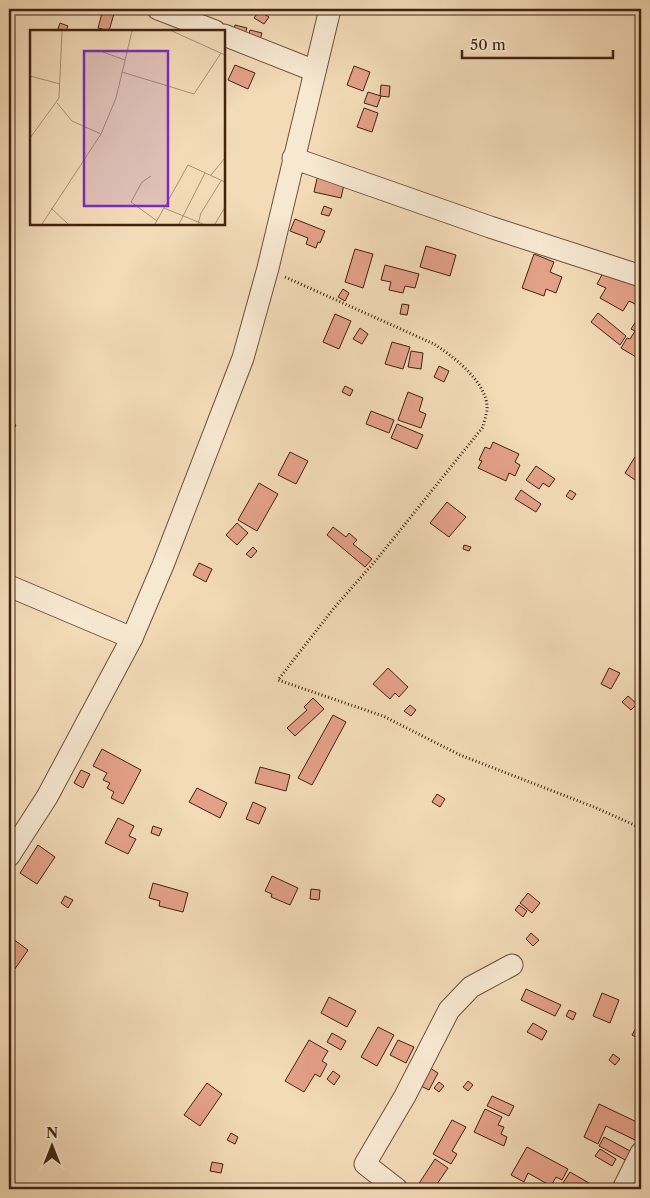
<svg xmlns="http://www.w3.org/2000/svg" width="650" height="1198" font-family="'Libre Caslon Text',serif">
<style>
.building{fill:#e4a189;stroke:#412211}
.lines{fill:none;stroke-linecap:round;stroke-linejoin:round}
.minor-casing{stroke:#6e503b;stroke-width:23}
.path{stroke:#412211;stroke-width:3;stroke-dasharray:1 2.5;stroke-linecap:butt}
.minor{stroke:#f7e8d1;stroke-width:21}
.inset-road{fill:none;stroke:#ac9175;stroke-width:1}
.view{fill:#7b2cbf;fill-opacity:0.15;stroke:#7b2cbf;stroke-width:2.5}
.inset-edge{fill:none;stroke:#412211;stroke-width:2.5}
</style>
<rect width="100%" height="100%" fill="#f3dbb8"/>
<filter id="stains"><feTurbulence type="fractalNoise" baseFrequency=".004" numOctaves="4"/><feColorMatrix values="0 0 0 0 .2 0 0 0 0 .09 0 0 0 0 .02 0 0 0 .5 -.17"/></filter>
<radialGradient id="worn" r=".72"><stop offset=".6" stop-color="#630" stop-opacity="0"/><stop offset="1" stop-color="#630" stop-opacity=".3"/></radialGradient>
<g class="building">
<polygon points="103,9 115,10 109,31 98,28"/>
<polygon points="259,11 269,17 264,24 254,18"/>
<polygon points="60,23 68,26 66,31 58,29"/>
<polygon points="235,25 247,28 244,37 233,34"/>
<polygon points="250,30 262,33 259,43 247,40"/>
<polygon points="235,65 255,73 248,89 228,80"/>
<polygon points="354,66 370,72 363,91 347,85"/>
<polygon points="381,85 390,86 389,97 380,96"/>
<polygon points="368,92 381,96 377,107 364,103"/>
<polygon points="364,108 378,113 372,132 357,127"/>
<polygon points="318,174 345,180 341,198 314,192"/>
<polygon points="324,206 332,209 329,216 321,214"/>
<polygon points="295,219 325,231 320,243 318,242 316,248 306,244 308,238 290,231"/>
<polygon points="426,246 456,255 450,276 420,267"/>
<polygon points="355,249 373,254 363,288 345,282"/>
<polygon points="534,254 554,262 550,272 562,277 556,293 546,289 544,296 522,288"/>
<polygon points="385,265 419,274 415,288 405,286 403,293 389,290 391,282 381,280"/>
<polygon points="604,271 641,285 641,299 637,305 629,301 623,311 600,298 606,288 597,284"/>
<polygon points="343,289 349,293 345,301 338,297"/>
<polygon points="402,304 409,305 407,315 400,314"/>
<polygon points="598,313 626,336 620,345 591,322"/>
<polygon points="335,314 351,321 339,349 323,342"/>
<polygon points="640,315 641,316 641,360 621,348 627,338 630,339 635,331 631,329"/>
<polygon points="360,328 368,334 362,344 353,339"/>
<polygon points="392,342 410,347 403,369 385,364"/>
<polygon points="411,351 423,353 421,369 408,367"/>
<polygon points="439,366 449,371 444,382 434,377"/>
<polygon points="345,386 353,390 350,396 342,392"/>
<polygon points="408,392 423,398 419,411 426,414 421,428 398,420"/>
<polygon points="371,411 394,420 389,433 366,424"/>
<polygon points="9,422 16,425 11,434 9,433"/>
<polygon points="397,424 423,435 417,449 391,438"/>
<polygon points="493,442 519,454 515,462 520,465 515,476 509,473 506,481 478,468 482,461 479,460 485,447 490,449"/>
<polygon points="290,452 308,461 296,484 278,475"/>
<polygon points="635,457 641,461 641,477 638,482 625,473"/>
<polygon points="536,466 555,479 549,487 543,483 539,489 526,480"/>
<polygon points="259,483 278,494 257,531 238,520"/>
<polygon points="521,490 541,504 536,512 515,499"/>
<polygon points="570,490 576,494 572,500 566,496"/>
<polygon points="447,502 466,517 449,537 430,523"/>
<polygon points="237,523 248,533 237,545 226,535"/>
<polygon points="333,527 346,537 349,533 357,540 353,544 372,559 365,567 327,535"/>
<polygon points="464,545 471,547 469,551 463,549"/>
<polygon points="253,547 257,551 251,558 246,554"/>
<polygon points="199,563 212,569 206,582 193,575"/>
<polygon points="388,668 408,687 399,697 395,693 390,699 373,684"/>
<polygon points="609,668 620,673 611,689 601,684"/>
<polygon points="628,696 637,704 631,710 622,702"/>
<polygon points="313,698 324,709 295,736 287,728 307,710 304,707"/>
<polygon points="410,705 416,710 411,716 404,711"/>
<polygon points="333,715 346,722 312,785 298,778"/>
<polygon points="102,749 141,770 123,804 111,798 114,792 107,788 110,783 103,780 107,773 93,766"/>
<polygon points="260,767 290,775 286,791 255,783"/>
<polygon points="81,770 90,774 83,788 74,783"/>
<polygon points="197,788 227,803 220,818 189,802"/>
<polygon points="437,794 445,799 440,807 432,802"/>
<polygon points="253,802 266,808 259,824 246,819"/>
<polygon points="118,818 134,826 129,836 136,839 128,854 105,843"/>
<polygon points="153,826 162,829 159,836 151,833"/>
<polygon points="38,845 55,857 37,884 20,873"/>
<polygon points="272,876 298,888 290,905 271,897 272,894 265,891"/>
<polygon points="153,883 188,893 183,912 159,906 160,901 149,898"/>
<polygon points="311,889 320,890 319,900 310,899"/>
<polygon points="528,893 540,903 532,913 520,903"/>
<polygon points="65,896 73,900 68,908 61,903"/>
<polygon points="519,905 527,911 523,917 515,910"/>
<polygon points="531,933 539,940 533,946 526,939"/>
<polygon points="13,939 28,950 10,976 9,945"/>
<polygon points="526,989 561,1005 555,1016 521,1000"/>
<polygon points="602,993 619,1000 610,1023 593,1016"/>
<polygon points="329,997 356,1011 347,1027 321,1013"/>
<polygon points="569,1010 576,1013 573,1020 566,1016"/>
<polygon points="641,1019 641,1040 632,1035"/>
<polygon points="533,1023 547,1031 542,1040 527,1032"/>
<polygon points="378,1027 394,1035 377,1066 361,1057"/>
<polygon points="332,1033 346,1041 341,1050 327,1042"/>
<polygon points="309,1040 328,1051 322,1061 327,1064 320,1077 315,1074 304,1092 285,1081"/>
<polygon points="398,1040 414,1047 406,1063 390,1055"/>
<polygon points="613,1054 620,1059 615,1065 609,1060"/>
<polygon points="425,1065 438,1073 429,1090 415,1083"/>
<polygon points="333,1071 340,1076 334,1085 327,1079"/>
<polygon points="468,1081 473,1085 468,1091 463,1087"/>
<polygon points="439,1082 444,1086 439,1092 434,1088"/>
<polygon points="207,1083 222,1094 200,1126 184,1115"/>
<polygon points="492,1096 514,1106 509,1116 487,1106"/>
<polygon points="599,1104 641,1124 635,1140 606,1126 598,1144 584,1137"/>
<polygon points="485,1109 502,1117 498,1125 504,1127 501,1134 507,1137 504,1146 474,1132"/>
<polygon points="452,1120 466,1127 452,1151 457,1154 451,1164 433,1154"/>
<polygon points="231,1133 238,1137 235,1144 227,1140"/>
<polygon points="604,1137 634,1153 629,1162 599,1146"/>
<polygon points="527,1147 568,1169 562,1180 556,1177 551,1186 528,1173 524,1182 511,1175"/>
<polygon points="600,1149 616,1159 612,1166 595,1156"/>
<polygon points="435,1159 448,1168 437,1184 441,1187 439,1189 424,1189 418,1185"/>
<polygon points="212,1162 223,1164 221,1173 210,1171"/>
<polygon points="570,1172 589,1183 585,1189 559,1189"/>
<polygon points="234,1184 244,1189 231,1189"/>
</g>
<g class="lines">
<g class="minor-casing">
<g id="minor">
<polyline points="158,9 215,31"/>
<polyline points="224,35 315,71"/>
<polyline points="293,158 490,227 641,276"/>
<polyline points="9,586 132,638"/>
<polyline points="9,856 47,797 132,638 163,565 243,358 268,268 330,9"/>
<polyline points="397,1189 365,1164 405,1096 449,1010 471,987 512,965"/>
<polyline points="623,1189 641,1153"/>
</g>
</g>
<path class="path" d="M285,277l149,67c20,13 53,38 53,64 0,6 -3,13 -4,19l-106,132 -43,49 -56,72 105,36 77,39 134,52 47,21"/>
<use href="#minor" class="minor"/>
</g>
<g transform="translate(30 30)">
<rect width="195" height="195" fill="#f3dbb8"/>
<path class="inset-road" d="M142,1l53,24M73,22l22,8M92,42l72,22 27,-41M0,46l30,8M27,73l15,18 29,13M0,108l29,-40 3,-67M181,145l14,-17M121,146l-9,6 -11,20 26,19M21,178l17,16M134,178l39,16M12,194l59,-90 15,-36 16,-67M125,194l33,-59 37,17M149,194l26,-51M168,194l3,-11 20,-32M185,194l10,-17"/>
<path class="view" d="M54,21h84v155h-84z"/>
<rect width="195" height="195" class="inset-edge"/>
</g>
<rect width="650" height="1198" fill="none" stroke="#f3dbb8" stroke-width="30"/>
<rect x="10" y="10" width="630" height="1178" fill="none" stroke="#412211" stroke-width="2.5"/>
<rect x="15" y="15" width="620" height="1168" fill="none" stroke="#412211"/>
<g transform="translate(52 1146)" stroke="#f7e8d1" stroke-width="4" paint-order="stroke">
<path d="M0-4L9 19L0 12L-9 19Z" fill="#412211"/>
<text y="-8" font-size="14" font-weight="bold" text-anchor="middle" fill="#412211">N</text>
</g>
<path d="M462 50v8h151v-8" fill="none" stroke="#412211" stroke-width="2.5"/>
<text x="470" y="50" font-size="15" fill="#412211" stroke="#f7e8d1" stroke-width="4" paint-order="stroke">50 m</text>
<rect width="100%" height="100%" filter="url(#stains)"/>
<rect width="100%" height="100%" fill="url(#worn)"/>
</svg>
